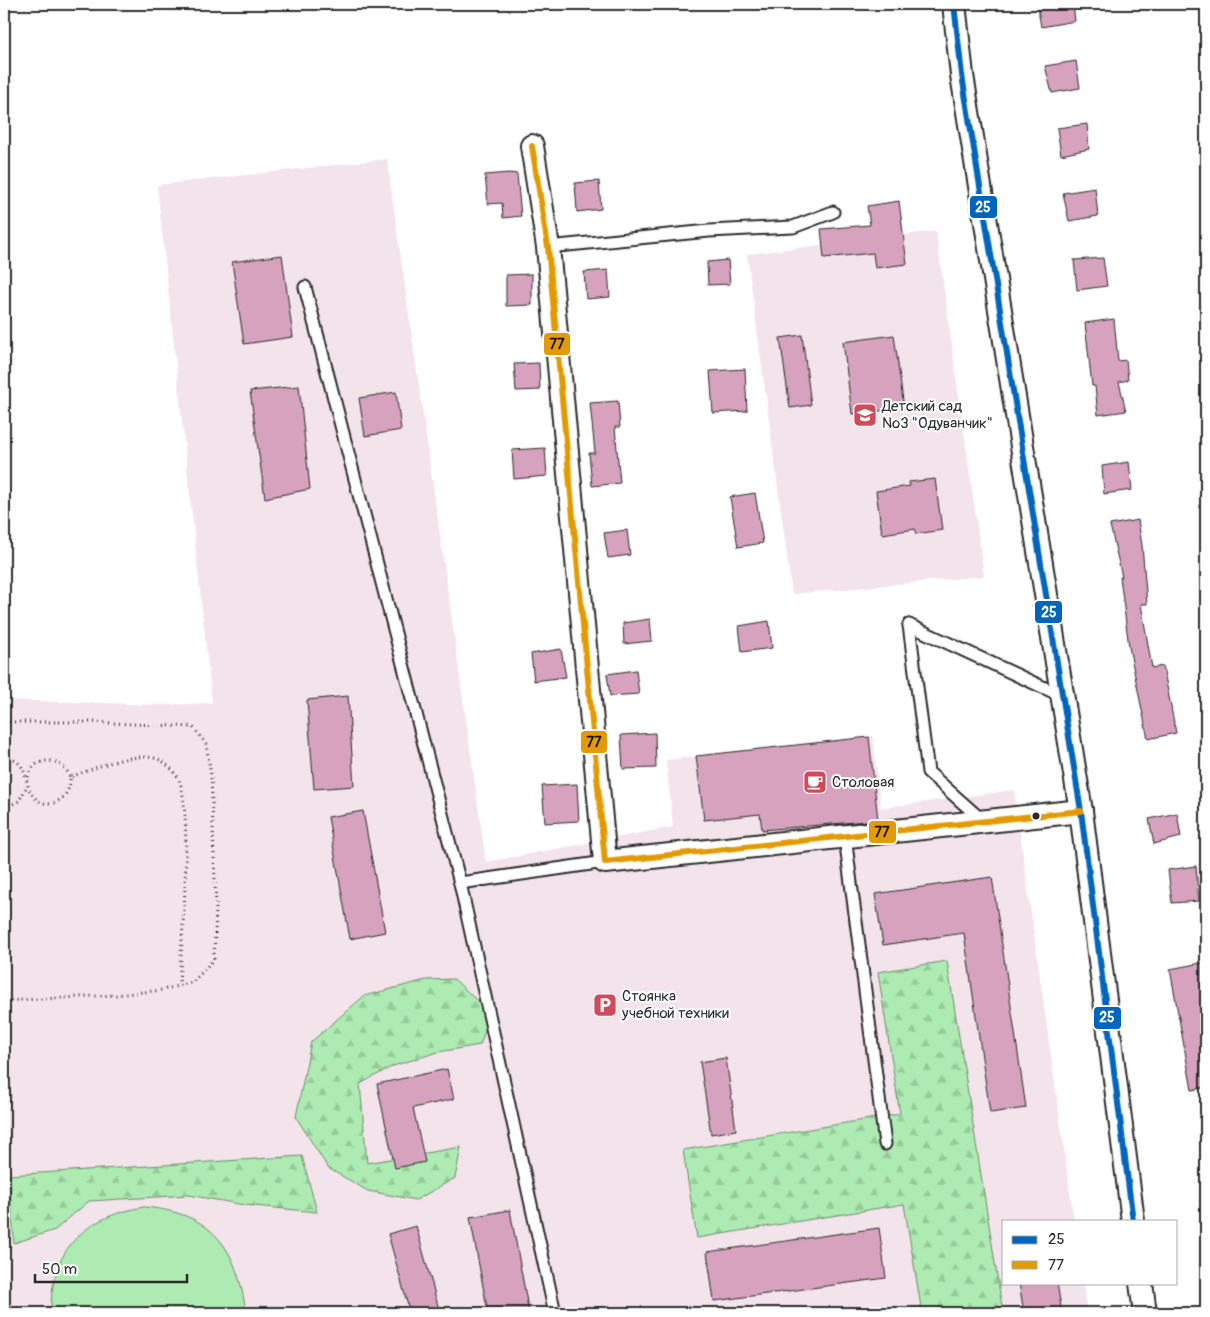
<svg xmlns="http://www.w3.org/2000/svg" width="1210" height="1317" font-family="Pangolin,sans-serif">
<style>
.built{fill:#f3e3eb}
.green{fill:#adebb2;stroke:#6c8b6e}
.forest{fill:url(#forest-firs);stroke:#6c8b6e}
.building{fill:#d6a2bd;stroke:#2b2b2b}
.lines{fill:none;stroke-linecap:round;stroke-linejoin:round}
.service-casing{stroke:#2b2b2b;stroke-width:15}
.minor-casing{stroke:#2b2b2b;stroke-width:26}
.path{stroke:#2b2b2b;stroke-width:3;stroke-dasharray:1 4;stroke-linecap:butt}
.service{stroke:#fff;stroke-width:11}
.minor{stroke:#fff;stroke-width:22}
.bus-1-casing{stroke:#fff;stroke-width:10}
.bus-2-casing{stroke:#fff;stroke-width:10}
.bus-1{stroke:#0065bd;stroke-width:6}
.bus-2{stroke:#e39a04;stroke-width:6}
.bus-dot{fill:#2b2b2b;stroke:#fff;stroke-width:2}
.labels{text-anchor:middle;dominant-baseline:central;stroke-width:4;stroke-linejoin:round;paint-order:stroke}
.poi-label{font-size:15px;fill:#2b2b2b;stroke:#fff;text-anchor:start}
.line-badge{stroke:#fff;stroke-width:2}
.badge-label{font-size:14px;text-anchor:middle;font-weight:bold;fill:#fff}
.pale-badge-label{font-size:14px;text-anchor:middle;font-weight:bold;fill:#111}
</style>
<defs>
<pattern id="forest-firs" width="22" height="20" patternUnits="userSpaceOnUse" patternTransform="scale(1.25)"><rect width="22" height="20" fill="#adebb2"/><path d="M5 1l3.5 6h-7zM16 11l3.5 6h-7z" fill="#95ca99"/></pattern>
</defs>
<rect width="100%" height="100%" fill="#fff"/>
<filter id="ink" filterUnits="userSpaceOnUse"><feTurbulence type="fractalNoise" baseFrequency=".02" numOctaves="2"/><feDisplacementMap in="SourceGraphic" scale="10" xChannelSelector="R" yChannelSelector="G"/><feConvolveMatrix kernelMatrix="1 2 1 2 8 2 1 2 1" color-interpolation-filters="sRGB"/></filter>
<g filter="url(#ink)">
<g class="built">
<polygon points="387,159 486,862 673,827 666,760 873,736 881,808 1014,790 1074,1221 1004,1221 1004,1283 1083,1283 1087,1313 4,1313 4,700 162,705 212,703 157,185"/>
<polygon points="936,231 984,576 792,594 747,254"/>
</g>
<path class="green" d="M144,1207c69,6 93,40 102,106h-195c-1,-63 32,-96 93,-106z"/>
<g class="forest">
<polygon points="947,961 1003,1313 922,1313 904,1204 697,1238 683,1150 900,1114 878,972"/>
<polygon points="454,979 491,1014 480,1045 438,1052 393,1066 360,1084 367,1163 461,1147 455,1178 416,1200 368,1191 328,1168 296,1117 311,1042 364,996 426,980"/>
<polygon points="302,1156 317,1212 244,1205 189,1195 89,1201 55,1230 14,1243 9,1175"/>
</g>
<g class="building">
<polygon points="1037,4 1073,4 1075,21 1041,27"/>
<polygon points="1076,61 1080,88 1052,93 1045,66"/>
<polygon points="1087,124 1089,149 1061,155 1057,128"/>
<polygon points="509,173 517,174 521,216 503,218 502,203 488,204 485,175"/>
<polygon points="599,181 601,209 577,212 575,183"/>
<polygon points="1095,188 1098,216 1069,221 1063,193"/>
<polygon points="899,201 907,264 875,268 873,253 824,258 821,229 870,225 867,206"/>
<polygon points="282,255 293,337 244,344 232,262"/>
<polygon points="1103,258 1107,286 1077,290 1074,260"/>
<polygon points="728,260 730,284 708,285 707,262"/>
<polygon points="608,270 610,297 586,299 584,272"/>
<polygon points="532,274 532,305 506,306 506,275"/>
<polygon points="1114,319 1118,361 1126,360 1128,380 1119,382 1126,411 1098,415 1095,386 1092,386 1085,323"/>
<polygon points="802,335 811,405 790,408 780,338"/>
<polygon points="894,335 904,408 852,414 843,342"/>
<polygon points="539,363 540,390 516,391 514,364"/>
<polygon points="745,369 747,411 713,413 710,371"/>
<polygon points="299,386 310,489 265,498 250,391"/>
<polygon points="396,392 401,430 365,436 359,398"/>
<polygon points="618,401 620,427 615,427 620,483 592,486 589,453 595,453 590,403"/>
<polygon points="545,448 547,476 514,479 512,450"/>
<polygon points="1129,462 1132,490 1104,494 1102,466"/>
<polygon points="935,479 942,530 916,534 915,529 882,534 876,491 910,486 909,482"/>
<polygon points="755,493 763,543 738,547 730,497"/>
<polygon points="1138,520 1142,545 1147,604 1141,604 1152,668 1163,666 1176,733 1148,739 1129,647 1120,577 1122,577 1110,525"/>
<polygon points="627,530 630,555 608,558 604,533"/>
<polygon points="650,619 652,641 624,644 623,623"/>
<polygon points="769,621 772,648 742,652 739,626"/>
<polygon points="561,649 566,677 534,681 531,654"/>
<polygon points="636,670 639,694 610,696 607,674"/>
<polygon points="348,696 354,786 314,789 307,700"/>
<polygon points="655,733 656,768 623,769 621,735"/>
<polygon points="869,737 878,820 762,830 760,814 704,820 696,756"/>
<polygon points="577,784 579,821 545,823 542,786"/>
<polygon points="363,811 385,932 350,939 328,817"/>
<polygon points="1177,813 1181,837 1154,844 1149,819"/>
<polygon points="1196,866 1199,901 1172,903 1168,870"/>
<polygon points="992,877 1026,1108 990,1113 964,933 883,945 875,894"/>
<polygon points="1206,962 1206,1087 1192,1090 1170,969"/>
<polygon points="726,1058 736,1130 711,1134 700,1062"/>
<polygon points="447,1069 454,1099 413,1108 425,1162 395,1168 377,1084"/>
<polygon points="510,1210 529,1313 488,1313 470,1217"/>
<polygon points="416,1226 440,1313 410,1313 388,1234"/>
<polygon points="879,1228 886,1278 714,1301 707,1252"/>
<polygon points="1019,1283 1057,1283 1062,1313 1024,1313"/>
</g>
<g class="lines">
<g class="service-casing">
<g id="service">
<polyline points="548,247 709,231 793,227 833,212"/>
<polyline points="305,287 460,883 555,1313"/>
<polyline points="909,625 928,772 983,821"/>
<polyline points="909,625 1062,696"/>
<polyline points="845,837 885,1144"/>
<polyline points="460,883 605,862"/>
</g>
</g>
<g class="minor-casing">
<g id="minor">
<polyline points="954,4 962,75 1081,811 1133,1221"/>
<polyline points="532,146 548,247 605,862 1081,811"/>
<polyline points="1141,1283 1145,1313"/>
</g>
</g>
<g class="path">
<polyline points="4,722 92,722 193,727 206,744 211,775 216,908 214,959 193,982 162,990 116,995 4,1001"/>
<path d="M4,758c28,2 17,27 31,40 16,15 37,-2 35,-21 24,-8 68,-29 92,-16 4,3 11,9 14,13 19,25 5,174 3,211"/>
<path d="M28,777c6,-22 34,-21 42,0"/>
<polyline points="4,808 19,801 27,786"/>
</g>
<use href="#service" class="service"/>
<use href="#minor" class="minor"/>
<g class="bus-1-casing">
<polyline id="bus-1" points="954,4 962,75 1081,811 1133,1221"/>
</g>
<g class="bus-2-casing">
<polyline id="bus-2" points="532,146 548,247 605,862 1081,811"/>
</g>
<use href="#bus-1" class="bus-1"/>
<use href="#bus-2" class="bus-2"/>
</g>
</g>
<defs>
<g id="school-square" transform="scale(1.25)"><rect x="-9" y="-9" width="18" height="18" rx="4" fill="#d1495b" stroke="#fff"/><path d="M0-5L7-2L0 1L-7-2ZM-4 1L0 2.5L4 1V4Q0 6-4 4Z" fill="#fff"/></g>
<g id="cafe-square" transform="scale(1.25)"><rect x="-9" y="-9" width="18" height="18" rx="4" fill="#d1495b" stroke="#fff"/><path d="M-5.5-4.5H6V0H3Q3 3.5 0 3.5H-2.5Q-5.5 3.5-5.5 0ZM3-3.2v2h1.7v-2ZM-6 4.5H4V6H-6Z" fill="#fff"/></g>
<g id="parking-square" transform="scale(1.25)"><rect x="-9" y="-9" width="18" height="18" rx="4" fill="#d1495b" stroke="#fff"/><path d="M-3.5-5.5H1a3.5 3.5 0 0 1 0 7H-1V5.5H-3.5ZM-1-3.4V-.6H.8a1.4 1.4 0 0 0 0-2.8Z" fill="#fff"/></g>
</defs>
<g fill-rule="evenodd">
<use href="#school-square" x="865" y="415"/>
<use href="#cafe-square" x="815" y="782"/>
<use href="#parking-square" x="605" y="1005"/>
</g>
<circle class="bus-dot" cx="1036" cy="816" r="4.5"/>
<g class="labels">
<g class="poi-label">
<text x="882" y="406">Детский сад<tspan x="882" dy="17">№3 "Одуванчик"</tspan></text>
<text x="832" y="782">Столовая</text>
<text x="622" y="996">Стоянка<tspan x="622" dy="17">учебной техники</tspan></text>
</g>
</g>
<g class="line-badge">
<rect x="969" y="195" width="29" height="24" rx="5" fill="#0065bd"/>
<rect x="543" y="332" width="28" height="24" rx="5" fill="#e39a04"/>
<rect x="1034" y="600" width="29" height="24" rx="5" fill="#0065bd"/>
<rect x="580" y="730" width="28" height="24" rx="5" fill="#e39a04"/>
<rect x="868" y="820" width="29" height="24" rx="5" fill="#e39a04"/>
<rect x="1093" y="1006" width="29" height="24" rx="5" fill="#0065bd"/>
</g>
<g class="badge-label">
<text x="983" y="212">25</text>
<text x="1049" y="617">25</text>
<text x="1107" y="1022">25</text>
</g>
<g class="pale-badge-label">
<text x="557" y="349">77</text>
<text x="594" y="747">77</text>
<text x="882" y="837">77</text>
</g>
<rect width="1210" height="1317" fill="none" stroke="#fff" stroke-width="20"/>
<rect x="10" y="10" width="1190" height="1297" fill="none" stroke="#2b2b2b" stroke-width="2" filter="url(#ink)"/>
<rect x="1002" y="1220" width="175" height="65" fill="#ffffff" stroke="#aaaaaa"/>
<rect x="1012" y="1236" width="25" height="8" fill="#0065bd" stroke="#aaaaaa"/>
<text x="1048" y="1244" font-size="15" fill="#2b2b2b">25</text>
<rect x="1012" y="1261" width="25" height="8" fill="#e39a04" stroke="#aaaaaa"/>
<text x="1048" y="1270" font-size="15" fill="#2b2b2b">77</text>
<path d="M35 1274v8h152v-8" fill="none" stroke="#2b2b2b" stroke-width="2.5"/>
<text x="42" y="1274" font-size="15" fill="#2b2b2b" stroke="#ffffff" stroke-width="4" paint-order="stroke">50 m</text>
</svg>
